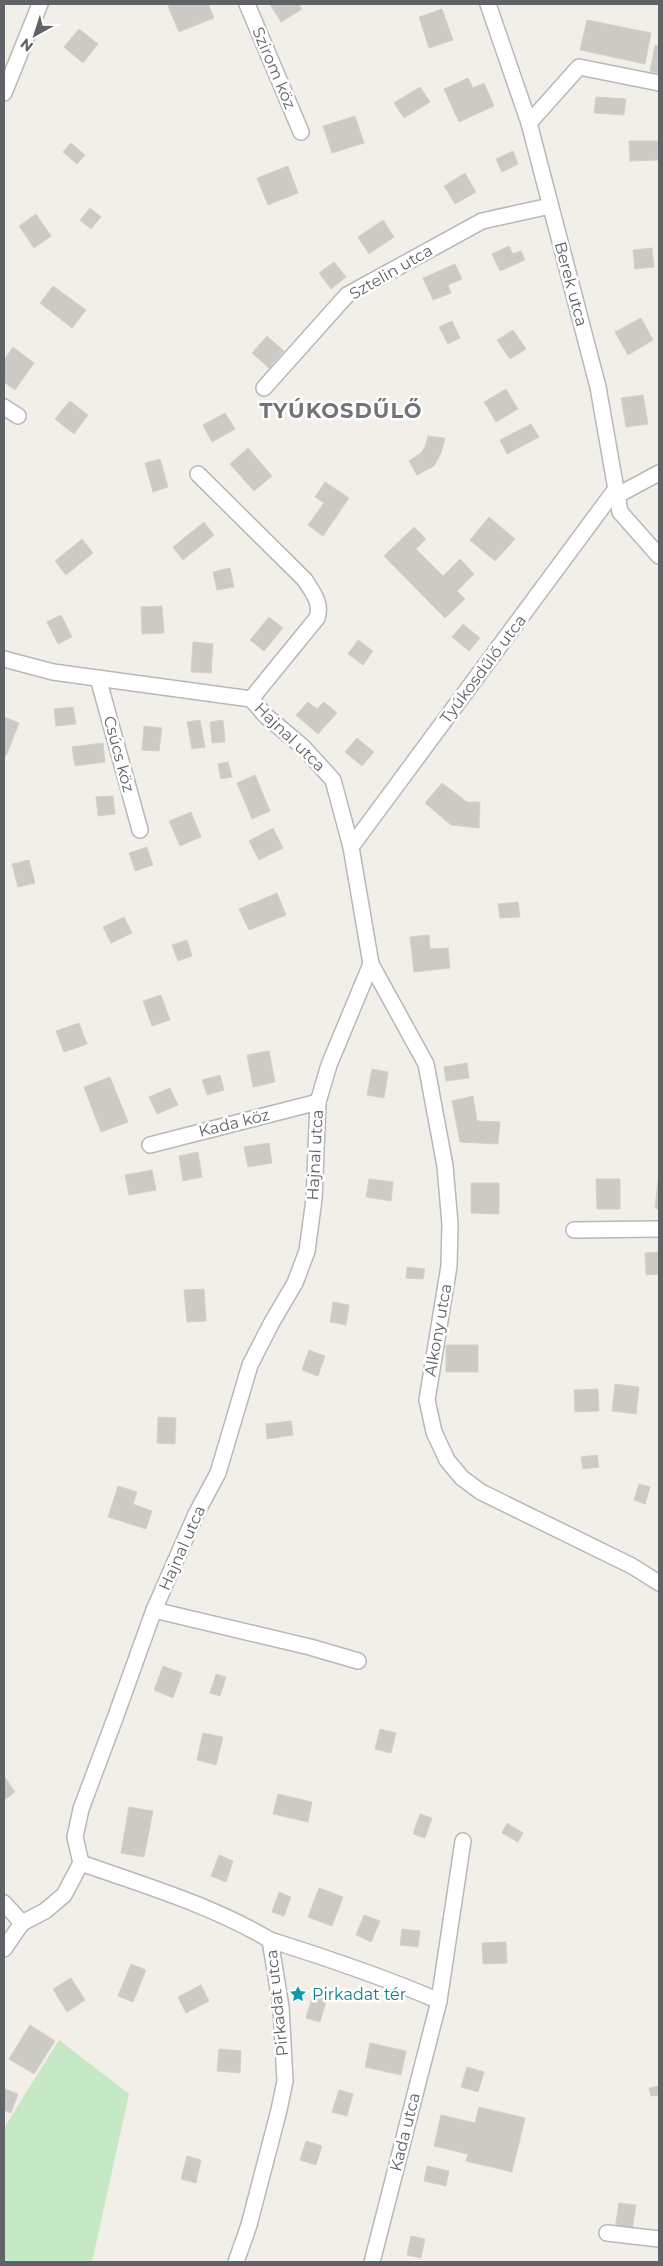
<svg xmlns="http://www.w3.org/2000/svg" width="663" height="2266" font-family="Montserrat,sans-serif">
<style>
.green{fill:#c5e8c5}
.building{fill:#cccac5;stroke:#d6d1c6}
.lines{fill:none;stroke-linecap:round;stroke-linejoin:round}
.street-casing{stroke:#b5b8bc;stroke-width:18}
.street{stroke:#fff;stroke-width:15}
.labels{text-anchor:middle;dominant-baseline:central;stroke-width:5;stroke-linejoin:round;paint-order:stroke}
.street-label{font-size:16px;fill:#5f6368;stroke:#fff}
.culture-label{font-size:16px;fill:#0d838f;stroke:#fff;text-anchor:start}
.district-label{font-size:21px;font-weight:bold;letter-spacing:1px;fill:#70757a;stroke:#fff}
</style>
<rect width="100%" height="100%" fill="#f1efe8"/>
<polygon class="green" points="59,2040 129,2094 92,2262 4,2262 4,2128"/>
<g class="building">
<polygon points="174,4 208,4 214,18 179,32 168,6"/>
<polygon points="270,4 299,4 302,9 281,22"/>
<polygon points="442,9 453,40 429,48 419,17"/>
<polygon points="587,20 651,33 645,64 580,50"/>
<polygon points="79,29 98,44 83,63 64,47"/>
<polygon points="655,45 659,46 659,73 650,71"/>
<polygon points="468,78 473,88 484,83 494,106 459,122 444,89"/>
<polygon points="420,87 430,102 404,118 394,103"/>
<polygon points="596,97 626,99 624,115 594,113"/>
<polygon points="355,116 364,143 332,153 323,126"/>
<polygon points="629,141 658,141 659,160 630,161"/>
<polygon points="71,143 85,155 77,164 63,152"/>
<polygon points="513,151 518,164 502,172 496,159"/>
<polygon points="288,166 298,193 268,205 257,178"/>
<polygon points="465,173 476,192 455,204 444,186"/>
<polygon points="90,208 101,217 91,229 80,220"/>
<polygon points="36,214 51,236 34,248 19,226"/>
<polygon points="383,220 394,237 369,254 358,237"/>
<polygon points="509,246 513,254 521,251 525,260 500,271 492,254"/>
<polygon points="652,248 654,267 635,269 633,250"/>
<polygon points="334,262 346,277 331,289 319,273"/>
<polygon points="455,264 462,279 448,285 451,293 433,300 423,278"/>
<polygon points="53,286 86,310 72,328 40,303"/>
<polygon points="641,318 653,340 628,355 615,332"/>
<polygon points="452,321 460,338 448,344 439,327"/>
<polygon points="513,330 526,349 510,359 497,340"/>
<polygon points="267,336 284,351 269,368 252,353"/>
<polygon points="13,347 34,363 15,390 4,382 4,360"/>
<polygon points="506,389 518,409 496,422 484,402"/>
<polygon points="643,395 648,424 626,427 621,398"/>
<polygon points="70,401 88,415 74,434 55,419"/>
<polygon points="225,413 235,429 212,442 203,425"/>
<polygon points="531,424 539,437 507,454 500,440"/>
<polygon points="428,436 445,438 441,453 434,466 417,475 409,461 421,453 425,447"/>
<polygon points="248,448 272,476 254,491 230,464"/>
<polygon points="160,459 168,487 153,492 145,463"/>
<polygon points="325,482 349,498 323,536 308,525 324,503 315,497"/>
<polygon points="489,517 515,539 495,561 470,540"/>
<polygon points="204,522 214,535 183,560 173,547"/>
<polygon points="414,527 426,539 416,549 443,576 460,559 474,574 457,591 465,599 445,618 384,556"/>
<polygon points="82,539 93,553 66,575 55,561"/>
<polygon points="230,568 234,587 217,590 213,572"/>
<polygon points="162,606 164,633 142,634 141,607"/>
<polygon points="61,615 72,637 58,644 47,622"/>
<polygon points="269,617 283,628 264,651 250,640"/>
<polygon points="463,624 480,638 469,651 452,637"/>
<polygon points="358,640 373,651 363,665 348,654"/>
<polygon points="193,642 213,644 211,673 191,672"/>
<polygon points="308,702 317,709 324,702 337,713 318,734 296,715"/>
<polygon points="73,707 76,724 56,726 54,709"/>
<polygon points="4,717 19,723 6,756 4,755"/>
<polygon points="200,720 205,747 192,749 187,722"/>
<polygon points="223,720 225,742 212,743 210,722"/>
<polygon points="144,726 162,728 159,751 142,750"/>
<polygon points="357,738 374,752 362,766 345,752"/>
<polygon points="103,743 105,762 75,766 72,747"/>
<polygon points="228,762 232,777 221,779 218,764"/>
<polygon points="255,775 270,811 252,819 237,783"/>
<polygon points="442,783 467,802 480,802 479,828 451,825 425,803"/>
<polygon points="113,796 115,814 98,816 96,797"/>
<polygon points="191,812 201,837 180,846 169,821"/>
<polygon points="273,828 283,848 259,860 249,841"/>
<polygon points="147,847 153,865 135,871 129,853"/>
<polygon points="29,860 35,883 18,887 12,864"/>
<polygon points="277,893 286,915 249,930 239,909"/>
<polygon points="518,902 520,917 500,918 498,904"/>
<polygon points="124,917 132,933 111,943 103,927"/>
<polygon points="429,935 430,949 448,948 450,968 414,972 410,937"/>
<polygon points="187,940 192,956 178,961 172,945"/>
<polygon points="161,995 170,1020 152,1026 143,1001"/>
<polygon points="79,1023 87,1044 64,1052 56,1031"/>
<polygon points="269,1051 275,1082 253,1087 247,1055"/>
<polygon points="467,1063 469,1078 446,1081 444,1067"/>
<polygon points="372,1069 388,1072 384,1098 367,1095"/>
<polygon points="220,1075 224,1090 207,1095 202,1080"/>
<polygon points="110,1077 128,1122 101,1132 84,1087"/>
<polygon points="170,1088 178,1105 157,1114 149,1097"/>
<polygon points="473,1096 477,1121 500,1122 498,1144 460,1142 452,1101"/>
<polygon points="269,1143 272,1163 248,1167 244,1147"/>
<polygon points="198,1152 202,1177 183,1181 179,1156"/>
<polygon points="152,1170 156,1190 129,1195 125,1175"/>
<polygon points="659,1172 659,1209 655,1208"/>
<polygon points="369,1179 393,1182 391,1201 366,1197"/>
<polygon points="596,1179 620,1179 620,1209 597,1209"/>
<polygon points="471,1183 499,1183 499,1214 471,1213"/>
<polygon points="659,1252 659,1274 646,1275 645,1253"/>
<polygon points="407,1267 425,1269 423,1279 406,1278"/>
<polygon points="204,1289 206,1321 187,1322 184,1290"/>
<polygon points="333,1302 349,1305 346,1325 330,1322"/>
<rect x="446" y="1345" width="32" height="27"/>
<polygon points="309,1350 325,1356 318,1376 302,1370"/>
<polygon points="615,1384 639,1387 636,1414 612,1411"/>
<polygon points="598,1389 599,1411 575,1412 574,1390"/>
<polygon points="158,1417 176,1418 175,1444 157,1443"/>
<polygon points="291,1421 293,1435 267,1439 266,1424"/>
<polygon points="597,1455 599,1467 583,1469 581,1457"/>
<polygon points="639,1484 650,1487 645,1504 634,1500"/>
<polygon points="118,1486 137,1492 133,1504 152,1511 146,1529 108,1517"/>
<polygon points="163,1666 182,1673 173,1698 154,1690"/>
<polygon points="216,1674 226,1677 220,1696 210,1693"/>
<polygon points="380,1729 396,1733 391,1753 375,1749"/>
<polygon points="203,1733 223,1737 216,1765 197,1760"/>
<polygon points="4,1776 15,1792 4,1800"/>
<polygon points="278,1794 312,1802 308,1822 273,1814"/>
<polygon points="129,1807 153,1811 144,1857 121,1853"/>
<polygon points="420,1814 432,1818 425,1838 413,1834"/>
<polygon points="507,1823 523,1833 518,1842 502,1833"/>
<polygon points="219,1855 233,1861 226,1882 211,1876"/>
<polygon points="319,1888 343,1897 332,1926 308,1917"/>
<polygon points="279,1892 291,1897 284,1916 272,1912"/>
<polygon points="364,1915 380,1921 371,1942 356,1935"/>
<polygon points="402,1929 420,1931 418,1947 400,1945"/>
<polygon points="506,1942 507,1963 483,1964 482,1943"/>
<polygon points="131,1964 146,1970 133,2002 118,1996"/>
<polygon points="71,1978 85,2000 67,2012 53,1989"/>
<polygon points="201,1985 209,2001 186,2013 178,1997"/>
<polygon points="314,1991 328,1995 320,2022 306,2018"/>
<polygon points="30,2025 55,2041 34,2074 9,2059"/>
<polygon points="370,2043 406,2051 401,2075 365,2067"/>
<polygon points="219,2049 241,2051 240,2073 217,2071"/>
<polygon points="467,2067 484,2072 478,2092 461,2087"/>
<polygon points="659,2086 659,2095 651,2096 649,2088"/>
<polygon points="5,2089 18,2094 11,2113 4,2110"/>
<polygon points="339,2090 353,2094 347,2116 332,2112"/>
<polygon points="479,2107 525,2118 512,2172 466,2161 468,2154 434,2146 441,2115 475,2123"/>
<polygon points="306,2141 322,2146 316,2165 300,2160"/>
<polygon points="187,2156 201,2160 196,2183 181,2179"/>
<polygon points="427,2166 449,2171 446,2186 424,2181"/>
<polygon points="619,2203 636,2205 632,2231 615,2229"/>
<polygon points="411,2236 425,2239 421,2258 407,2255"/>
</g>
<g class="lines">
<g class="street-casing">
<g id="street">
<polyline points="247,4 301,132"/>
<polyline points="488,4 529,123 598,387 620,512 659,556"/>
<polyline points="4,93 40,4"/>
<polyline points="529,123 579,67 659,83"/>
<polyline points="264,388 347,295 482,221 550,206"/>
<polyline points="4,407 18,416"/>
<path d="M198,474l107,106c8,13 17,23 12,38l-66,81"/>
<polyline points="616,496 659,473"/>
<polyline points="4,659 53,672 251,699 266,716 303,747 333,780 351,847 371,964 329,1065 318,1102 314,1199 307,1251 295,1283 272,1322 250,1365 218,1473 196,1514 154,1610 114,1721 81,1809 75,1837 81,1863"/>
<polyline points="98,678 140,830"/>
<polyline points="351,847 615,490"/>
<polyline points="371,964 426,1064 445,1166 450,1224 449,1266 427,1400 434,1432 447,1460 462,1478 481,1492 632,1566 659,1583"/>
<polyline points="150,1145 318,1102"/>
<polyline points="574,1230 659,1229"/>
<polyline points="154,1610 310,1647 358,1661"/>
<path d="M81,1863c65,23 130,42 189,77l11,67 4,74 -6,29 -30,115 -13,37"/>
<polyline points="4,1903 22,1923"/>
<path d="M270,1940c57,18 114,37 169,61"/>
<polyline points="4,1949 22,1923 45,1911 64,1895 81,1863"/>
<polyline points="607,2233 659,2239"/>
<polyline points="372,2262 439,2001 463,1841"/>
</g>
</g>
<use href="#street" class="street"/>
</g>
<defs>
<g id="sight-bare" transform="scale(1.35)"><path d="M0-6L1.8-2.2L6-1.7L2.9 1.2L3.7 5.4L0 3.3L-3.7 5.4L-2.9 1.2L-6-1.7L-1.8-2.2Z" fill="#0f9aa8" stroke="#fff" stroke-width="2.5" paint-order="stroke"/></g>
</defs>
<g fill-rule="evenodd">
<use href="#sight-bare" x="298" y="1994"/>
</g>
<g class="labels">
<g class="street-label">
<text transform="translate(274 68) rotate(67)">Szirom köz</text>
<text transform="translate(391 272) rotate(-30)">Sztelin utca</text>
<text transform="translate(571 284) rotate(75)">Berek utca</text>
<text transform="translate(483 669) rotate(-53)">Tyúkosdűlő utca</text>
<text transform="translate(290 737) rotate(44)">Hajnal utca</text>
<text transform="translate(119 754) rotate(75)">Csúcs köz</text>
<text transform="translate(234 1123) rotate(-14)">Kada köz</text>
<text transform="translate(315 1155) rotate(-87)">Hajnal utca</text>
<text transform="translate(438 1330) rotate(-80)">Alkony utca</text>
<text transform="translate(182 1548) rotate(-66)">Hajnal utca</text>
<text transform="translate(277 2003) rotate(-96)">Pirkadat utca</text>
<text transform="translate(405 2132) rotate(-76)">Kada utca</text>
</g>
<g class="culture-label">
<text x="312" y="1994">Pirkadat tér</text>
</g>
<g class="district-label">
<text x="341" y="410">TYÚKOSDŰLŐ</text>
</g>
</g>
<rect width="663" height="2266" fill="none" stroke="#5f6368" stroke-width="10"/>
<g transform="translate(35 35) rotate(219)" stroke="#ffffff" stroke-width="4" paint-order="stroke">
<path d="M0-4L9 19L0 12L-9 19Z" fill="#5f6368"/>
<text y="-8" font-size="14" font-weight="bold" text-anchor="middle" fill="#5f6368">N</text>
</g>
</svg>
